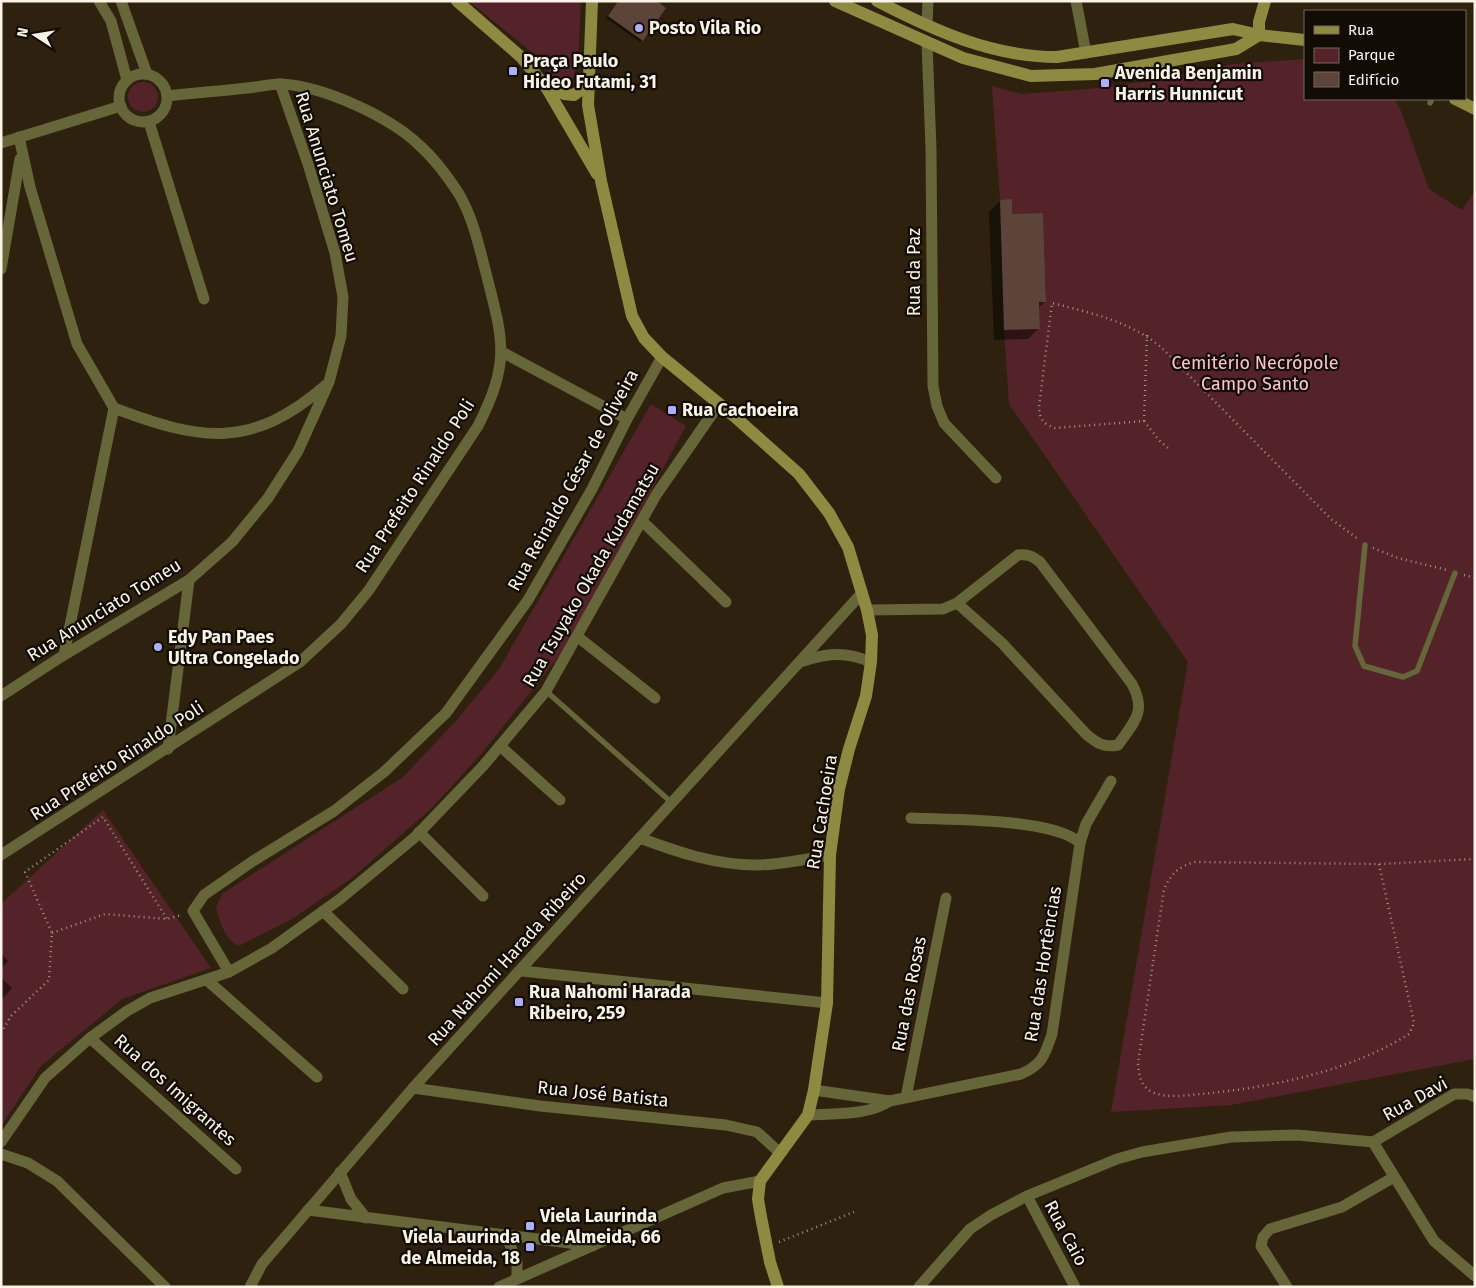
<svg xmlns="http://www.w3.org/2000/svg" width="1476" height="1288" font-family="'Fira Sans',sans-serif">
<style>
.green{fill:#542329}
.shadow{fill:#0007}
.building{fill:#5c443a}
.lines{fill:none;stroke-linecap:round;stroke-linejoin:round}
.path{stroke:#9f9485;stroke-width:2.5;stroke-dasharray:1 4;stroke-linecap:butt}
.lane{stroke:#67653a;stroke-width:5.5}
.street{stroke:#67653a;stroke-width:11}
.secondary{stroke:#8e8a42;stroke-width:12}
.poi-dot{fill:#adaffb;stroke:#120c05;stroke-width:2}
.labels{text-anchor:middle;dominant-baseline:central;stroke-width:4.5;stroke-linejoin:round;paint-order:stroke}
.poi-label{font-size:18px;font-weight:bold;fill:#fcf3e7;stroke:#120c05;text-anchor:start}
.street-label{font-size:18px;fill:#fcf3e7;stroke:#120c05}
.park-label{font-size:18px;fill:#fdc4c7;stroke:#120c05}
</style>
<rect width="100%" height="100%" fill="#2e210d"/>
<g class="green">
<polygon points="469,1 581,1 578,61 573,78 563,81 554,78 540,59"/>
<polygon points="1305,59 1305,99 1395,100 1401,111 1429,189 1462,210 1475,191 1475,1059 1231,1105 1111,1112 1188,662 1009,404 1004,330 1040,329 1039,302 1046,302 1043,213 1012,214 1012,200 1000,200 992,86 1021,94 1088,89 1151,81 1233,64"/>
<circle cx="143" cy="97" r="15"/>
<path d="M651,404l35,22 -118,219 -86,108 -48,53 -82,72 -60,41 -53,27c-15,-7 -19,-24 -23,-39l6,-13 181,-117 53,-56 43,-52z"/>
<polygon points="103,810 211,968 122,999 41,1066 1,1126 1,904"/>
</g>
<g class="shadow">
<polygon points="618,1 642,40 640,42 606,18"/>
<polygon points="1000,201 1011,215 1045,302 1038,308 1039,328 1028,339 994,340 989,212"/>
<polygon points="1,953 8,961 1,968"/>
<polygon points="1,978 12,988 1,1000"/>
</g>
<g class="building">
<polygon points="618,1 657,1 666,8 643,41 608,16"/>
<polygon points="1012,199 1012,214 1043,213 1046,302 1039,302 1040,329 1004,330 1000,200"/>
</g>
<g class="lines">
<g class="path">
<path d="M1147,335l-3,86 -89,7c-12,-4 -15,-8 -16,-21l13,-104c39,10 77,18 109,44l170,172 27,20"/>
<polyline points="1144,421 1159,440 1170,450"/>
<polyline points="1373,548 1398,558 1447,570"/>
<polyline points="1464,575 1475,578"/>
<path d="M1379,864l35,159 -5,11c-61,38 -136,53 -208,60 -15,1 -34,5 -49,-2 -12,-6 -13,-17 -14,-29l26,-174c7,-15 13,-21 30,-27l185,2 96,-5"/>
<polyline points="52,933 105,914 167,919 182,915"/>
<polyline points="1,1033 11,1016 49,980 52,933 25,872 103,817 167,919"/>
<polyline points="779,1242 854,1212"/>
</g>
<g class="lane">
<polyline points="1430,103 1432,99"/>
<polyline points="1365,545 1355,646 1364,666 1403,677 1417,671 1455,573"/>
<polyline points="546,691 671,802"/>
</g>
<g class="street">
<polyline points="99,1 111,21 127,80"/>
<polyline points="121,1 147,74"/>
<polyline points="1076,1 1086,53"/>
<polyline points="927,25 928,1"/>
<polyline points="927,43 931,149 933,386 937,406 944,423 996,478"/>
<circle cx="143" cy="98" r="24"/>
<polyline points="149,122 204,299"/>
<polyline points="19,137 30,187 77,344 114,408 64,655"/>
<polyline points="1,143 121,106"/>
<polyline points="1,269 20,159"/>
<polyline points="502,352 627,419"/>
<path d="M114,408c87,33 137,42 212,-23"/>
<polyline points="642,521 726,602"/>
<path d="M867,610l76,-1 14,-6 61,-48c10,-1 14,1 22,7l92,122c15,28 2,38 -14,61 -15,3 -21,-2 -32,-11l-84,-91 -45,-40"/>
<polyline points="578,637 655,698"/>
<path d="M800,662c27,-9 45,-11 71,0"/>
<polyline points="1,696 64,655 189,580 232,542 268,498 298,451 329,382 341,336 343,297 335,253 308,164 280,84"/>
<polyline points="500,746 560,800"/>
<polyline points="168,749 189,580"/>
<path d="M911,818c39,2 142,0 169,25"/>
<polyline points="419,832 483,896"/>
<path d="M640,838c37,14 76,27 116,27 25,0 50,-6 74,-10"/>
<path d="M1,855l299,-193 41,-38 28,-34 109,-164c33,-65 25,-86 8,-153 -7,-27 -13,-55 -27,-79 -11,-17 -25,-36 -41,-50 -30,-28 -95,-58 -137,-60 -11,0 -23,3 -34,4 -27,3 -53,5 -79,8"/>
<polyline points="323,911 403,989"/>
<polyline points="522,971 827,1003"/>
<polyline points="229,972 193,911 204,895 253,861 334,811 384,772 446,713 528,600 592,489 627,419 662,357"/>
<polyline points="208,981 317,1077"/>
<polyline points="90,1038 236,1169"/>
<polyline points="413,1088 540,1106 726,1125 757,1132 780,1153"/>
<polyline points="814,1090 890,1101"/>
<polyline points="906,1097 946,898"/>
<path d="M808,1115c27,-2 59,1 82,-14l131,-27c21,-9 24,-19 31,-40l28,-191 6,-19 25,-43"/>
<polyline points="1,1142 45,1078 90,1038 127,1011 150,998 229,972 272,948 340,899 414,838 483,766 546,691 656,495 719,404"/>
<polyline points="1373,1142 1434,1241 1475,1276"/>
<polyline points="1373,1142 1454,1094 1468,1094 1475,1097"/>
<polyline points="1,1154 28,1163 57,1181 165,1287"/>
<polyline points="340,1172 351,1199 366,1218"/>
<polyline points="1027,1196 1075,1287"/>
<polyline points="308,1210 593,1246"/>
<polyline points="506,1235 517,1262 517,1279"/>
<polyline points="250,1287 262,1264 413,1088 862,593"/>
<polyline points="499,1287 723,1188 760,1181"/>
<polyline points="919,1287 970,1229 991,1215 1027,1196 1117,1159 1142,1152 1231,1137 1297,1135 1373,1142"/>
<polyline points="1287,1287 1261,1246 1263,1237 1270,1229 1342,1207 1394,1177"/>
</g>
<g class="secondary">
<polyline points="457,1 521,57 546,87 597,174"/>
<polyline points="592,1 588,105 601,181 632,316 644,338 662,357 734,416 799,474 829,513 848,547 867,610 872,635 871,662 866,696 849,749 839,789 830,855 827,1003 814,1090 808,1115 760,1181 758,1199 761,1217 770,1262 778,1287"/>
<polyline points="835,1 963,58 1031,76 1095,74 1236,49 1259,35"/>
<path d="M877,1c56,29 115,56 180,56l176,-28 26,6 46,5"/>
<polyline points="1259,35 1259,22 1265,1"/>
<polyline points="546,87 564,94 574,95 582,89 587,78"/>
<polyline points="1455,99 1475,109"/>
</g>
</g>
<g class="poi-dot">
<circle cx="639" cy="28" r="5"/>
<rect x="508" y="66" width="10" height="10" rx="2.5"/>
<rect x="1100" y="78" width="10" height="10" rx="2.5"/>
<rect x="667" y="405" width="10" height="10" rx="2.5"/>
<circle cx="158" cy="647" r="5"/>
<rect x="514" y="997" width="10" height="10" rx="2.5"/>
<rect x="525" y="1221" width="10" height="10" rx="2.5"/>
<rect x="525" y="1242" width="10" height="10" rx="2.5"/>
</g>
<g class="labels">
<g class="poi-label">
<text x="649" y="28">Posto Vila Rio</text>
<text x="523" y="61">Praça Paulo<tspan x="523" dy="21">Hideo Futami, 31</tspan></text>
<text x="1115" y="73">Avenida Benjamin<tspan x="1115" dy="21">Harris Hunnicut</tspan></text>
<text x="682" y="410">Rua Cachoeira</text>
<text x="168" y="637">Edy Pan Paes<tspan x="168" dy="21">Ultra Congelado</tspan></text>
<text x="529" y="992">Rua Nahomi Harada<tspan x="529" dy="21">Ribeiro, 259</tspan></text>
<text x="540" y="1216">Viela Laurinda<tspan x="540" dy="21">de Almeida, 66</tspan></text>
<text x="520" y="1237" text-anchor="end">Viela Laurinda<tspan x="520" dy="21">de Almeida, 18</tspan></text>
</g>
<g class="street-label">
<text transform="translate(327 177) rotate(73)">Rua Anunciato Tomeu</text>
<text transform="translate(914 272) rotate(-90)">Rua da Paz</text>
<text transform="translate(573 480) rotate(-61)">Rua Reinaldo César de Oliveira</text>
<text transform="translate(415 486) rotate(-57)">Rua Prefeito Rinaldo Poli</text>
<text transform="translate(591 575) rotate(-60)">Rua Tsuyako Okada Kudamatsu</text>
<text transform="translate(104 610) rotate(-32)">Rua Anunciato Tomeu</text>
<text transform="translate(117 761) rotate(-33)">Rua Prefeito Rinaldo Poli</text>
<text transform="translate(822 812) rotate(-81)">Rua Cachoeira</text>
<text transform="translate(507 959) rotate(-48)">Rua Nahomi Harada Ribeiro</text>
<text transform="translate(1043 964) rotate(-81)">Rua das Hortências</text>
<text transform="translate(909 994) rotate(-79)">Rua das Rosas</text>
<text transform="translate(175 1090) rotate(42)">Rua dos Imigrantes</text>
<text transform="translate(603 1094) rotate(6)">Rua José Batista</text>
<text transform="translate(1415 1099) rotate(-29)">Rua Davi</text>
<text transform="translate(1066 1233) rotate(62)">Rua Caio</text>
</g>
<g class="park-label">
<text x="1255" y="363">Cemitério Necrópole<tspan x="1255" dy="21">Campo Santo</tspan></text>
</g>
</g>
<rect width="1476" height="1288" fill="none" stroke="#fcf3e7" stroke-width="5"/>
<rect x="1304" y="10" width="162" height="90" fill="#120c05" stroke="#70685f"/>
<rect x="1314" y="26" width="25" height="8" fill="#8e8a42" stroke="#70685f"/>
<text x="1348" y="35" font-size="15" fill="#fcf3e7">Rua</text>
<rect x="1314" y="48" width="25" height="15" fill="#542329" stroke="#70685f"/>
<text x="1348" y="60" font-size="15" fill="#fcf3e7">Parque</text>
<rect x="1314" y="72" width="25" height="15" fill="#5c443a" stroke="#70685f"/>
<text x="1348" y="85" font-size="15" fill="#fcf3e7">Edifício</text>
<g transform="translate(35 35) rotate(282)" stroke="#120c05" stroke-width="4" paint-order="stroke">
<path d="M0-4L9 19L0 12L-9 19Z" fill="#fcf3e7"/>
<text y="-8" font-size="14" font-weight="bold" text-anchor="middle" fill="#fcf3e7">N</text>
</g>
</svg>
